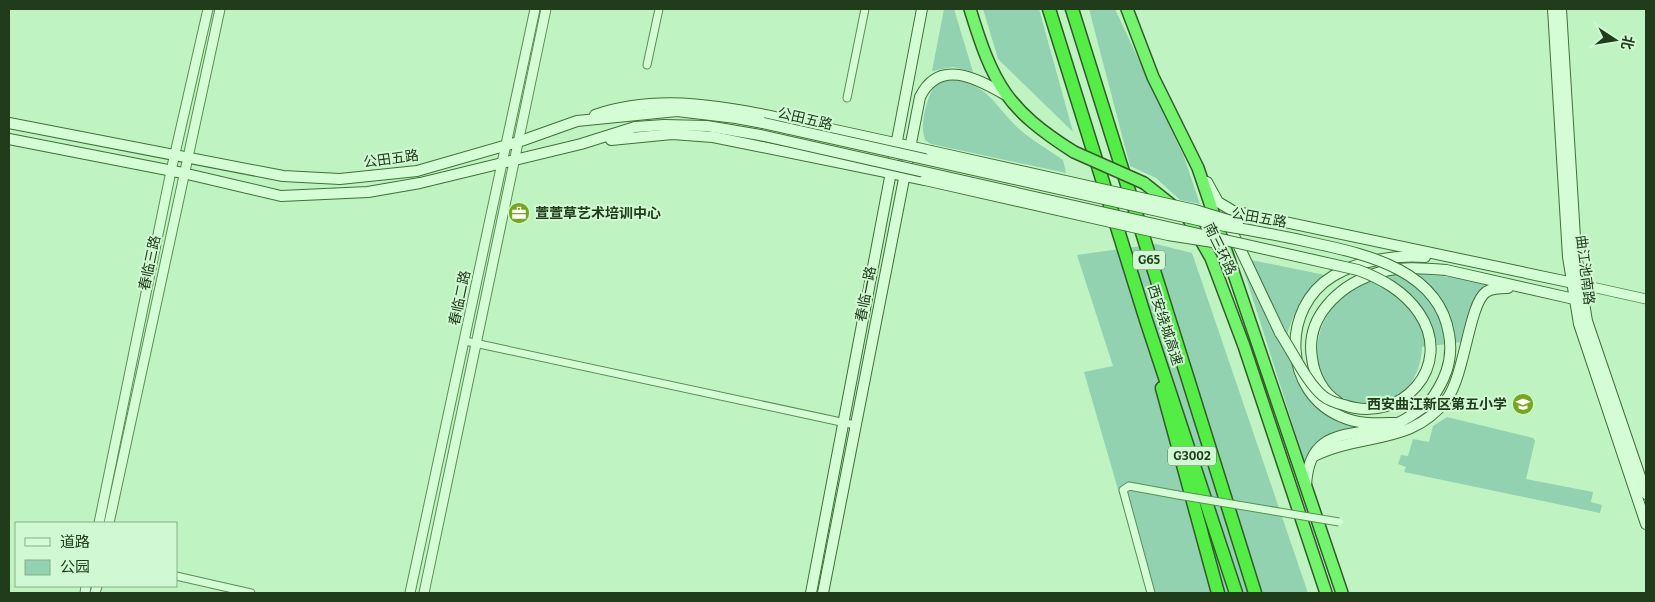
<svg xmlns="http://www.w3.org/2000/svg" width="1655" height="602" font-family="Bitter,'Noto Sans SC',serif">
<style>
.green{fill:#92d2b0}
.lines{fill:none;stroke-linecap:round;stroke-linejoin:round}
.minor-casing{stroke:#5c8e55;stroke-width:9}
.tertiary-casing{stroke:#5c8e55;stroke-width:11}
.secondary-casing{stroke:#407038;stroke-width:12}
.trunk-casing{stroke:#335b2a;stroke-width:14}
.motorway-casing{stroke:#335b2a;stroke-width:15}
.minor{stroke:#d4fdd6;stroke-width:7}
.tertiary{stroke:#d4fdd6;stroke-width:9}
.secondary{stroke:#d4fdd6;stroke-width:10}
.trunk{stroke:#74f46e;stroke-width:11}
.motorway{stroke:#54ed46;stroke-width:12}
.minor-bridge-casing{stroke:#5c8e55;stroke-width:9;stroke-linecap:butt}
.secondary-bridge-casing{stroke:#407038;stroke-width:12;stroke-linecap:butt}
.trunk-bridge-casing{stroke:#335b2a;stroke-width:14;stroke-linecap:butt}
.minor-bridge{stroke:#d4fdd6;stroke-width:7}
.secondary-bridge{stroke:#d4fdd6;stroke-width:10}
.trunk-bridge{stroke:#74f46e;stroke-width:11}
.labels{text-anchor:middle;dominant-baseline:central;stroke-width:4;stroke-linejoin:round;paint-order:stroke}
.shield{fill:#d0f9d3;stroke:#567552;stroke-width:1}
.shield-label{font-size:12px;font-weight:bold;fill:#213c1b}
.street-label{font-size:14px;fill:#213c1b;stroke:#d0f9d3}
.poi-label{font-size:14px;font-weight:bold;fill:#213c1b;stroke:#d0f9d3;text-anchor:start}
</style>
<rect width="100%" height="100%" fill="#bff3c2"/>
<g class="green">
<polygon points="944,9 954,9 973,72 953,67 932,71"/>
<polygon points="983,9 1039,9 1073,132 998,59"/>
<polygon points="1089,9 1115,9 1184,157 1200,204 1180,200 1156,178 1130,166"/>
<path d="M954,78c35,9 39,25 62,48 13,13 32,23 47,34l3,13 -135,-29 -6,-4c-6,-17 2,-43 12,-58z"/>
<polygon points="1156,244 1192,253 1308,593 1148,593 1084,372 1113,366 1077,255"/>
<path d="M1251,260l74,15c-19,18 -31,35 -38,60z"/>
<path d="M1241,262c8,18 16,36 25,53 6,14 16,26 23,40 4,6 3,13 6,19 11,28 33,45 62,53 -28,5 -40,11 -52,36z"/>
<path d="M1419,274l42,4 28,7c-19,19 -20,32 -26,57l-41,5c-1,21 -10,45 -32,52 -90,29 -105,-107 3,-124 8,-1 18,-1 26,-1z"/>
<polygon points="1447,417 1533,438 1535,441 1526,479 1593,492 1591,502 1602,505 1600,513 1404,472 1406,467 1398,464 1401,455 1408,456 1413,439 1429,442 1433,426"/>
</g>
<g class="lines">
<g class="minor-casing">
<g id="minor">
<polyline points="647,65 659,9"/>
<polyline points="847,98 865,9"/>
<polyline points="465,341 855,425"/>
<polyline points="176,576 251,593"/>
<polyline points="1151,593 1123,490 1129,486 1178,495"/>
</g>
</g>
<g class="tertiary-casing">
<g id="tertiary">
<polyline points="1583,285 1646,299"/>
<polyline points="99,523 171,171 208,9"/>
<polyline points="109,523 220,9"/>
<polyline points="85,593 86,586"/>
<polyline points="95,593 97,586"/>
<polyline points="410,593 535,9"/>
<polyline points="424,593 546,9"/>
</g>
</g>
<g class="secondary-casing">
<g id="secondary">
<polyline points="1553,9 1568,257 1579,324 1646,524"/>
<polyline points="1561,9 1576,254 1587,321 1646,494"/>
<path d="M595,115c69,-24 143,-6 213,9 41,9 82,18 123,27"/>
<polyline points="9,123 283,176 340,179 417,171 518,142 577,121 677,111 736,118 763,123"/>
<polyline points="9,139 183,173 281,196 368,192 420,183 581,144 635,127 664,125 707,126 760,135"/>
<polyline points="611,140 672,134 713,137 925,180"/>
<path d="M1207,182l11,20 15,9 350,74 -9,14 -128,-29c-23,-2 -49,-4 -72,4 -35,12 -69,43 -62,84 2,17 11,35 26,44"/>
<polyline points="1227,221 1280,333"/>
<path d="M1398,423c-19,0 -38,2 -56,-6 -59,-24 -62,-109 -9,-141 26,-16 63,-21 92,-19"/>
<path d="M1314,456c48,-24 98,-10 133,-57 18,-25 22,-95 39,-107 6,-4 14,-4 22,-4"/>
<path d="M1306,486c3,-64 50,-46 92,-63 11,-5 20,-12 30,-19"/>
<polyline points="811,593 922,9"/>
<path d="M823,593l97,-496c19,-39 56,-19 84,-3"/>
</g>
</g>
<g class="trunk-casing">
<g id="trunk">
<path d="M970,9c23,75 36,100 104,143"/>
<polyline points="1127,9 1153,77 1198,168 1342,593"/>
<polyline points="1144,183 1188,218 1211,258 1244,346 1326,593"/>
</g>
</g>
<g class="motorway-casing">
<g id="motorway">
<polyline points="1049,9 1146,320 1236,593"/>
<polyline points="1072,9 1255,593"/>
<polyline points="1162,388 1218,593"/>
</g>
</g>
<use href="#minor" class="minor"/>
<use href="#tertiary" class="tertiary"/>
<use href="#secondary" class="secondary"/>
<use href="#trunk" class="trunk"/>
<use href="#motorway" class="motorway"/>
<g class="minor-bridge-casing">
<polyline id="minor-bridge" points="1178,495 1339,522"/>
</g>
<g class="secondary-bridge-casing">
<g id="secondary-bridge">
<path d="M763,123l462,103c31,5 62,11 93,18 52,11 121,28 131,90 5,27 -5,49 -21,70"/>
<path d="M760,135l598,135c24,9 46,21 61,43 36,53 -18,112 -75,92 -8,-2 -15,-4 -21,-9 -16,-13 -31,-45 -43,-63"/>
<polyline points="931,151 1195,210 1238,223"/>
<polyline points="925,180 1168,235 1213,242"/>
</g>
</g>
<g class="trunk-bridge-casing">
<polyline id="trunk-bridge" points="1074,152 1144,183"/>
</g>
<use href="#minor-bridge" class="minor-bridge"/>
<use href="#secondary-bridge" class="secondary-bridge"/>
<use href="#trunk-bridge" class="trunk-bridge"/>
</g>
<defs>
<g id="office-disc" transform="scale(1.125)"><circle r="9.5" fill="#76a51e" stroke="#d0f9d3"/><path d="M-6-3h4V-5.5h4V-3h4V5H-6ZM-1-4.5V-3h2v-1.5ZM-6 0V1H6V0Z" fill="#fff"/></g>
<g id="school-disc" transform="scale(1.125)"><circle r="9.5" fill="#76a51e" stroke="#d0f9d3"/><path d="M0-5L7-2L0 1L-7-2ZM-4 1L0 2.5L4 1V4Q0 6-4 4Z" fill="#fff"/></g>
</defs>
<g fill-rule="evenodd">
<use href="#office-disc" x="519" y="213"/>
<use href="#school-disc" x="1523" y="404"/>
</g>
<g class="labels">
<g class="shield">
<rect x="1133" y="250.5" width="32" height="19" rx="4"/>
<rect x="1168" y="446.5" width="48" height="19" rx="4"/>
</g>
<g class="shield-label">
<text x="1149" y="260">G65</text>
<text x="1192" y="456">G3002</text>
</g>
<g class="street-label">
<text transform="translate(805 119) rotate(13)">公田五路</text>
<text transform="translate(391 159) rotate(-8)">公田五路</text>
<text transform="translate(1259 218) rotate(10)">公田五路</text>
<text transform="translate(1220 249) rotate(64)">南三环路</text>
<text transform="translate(150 263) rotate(-78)">春临三路</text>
<text transform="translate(1585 270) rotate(83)">曲江池南路</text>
<text transform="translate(866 294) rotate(-79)">春临一路</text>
<text transform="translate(460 298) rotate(-78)">春临二路</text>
<text transform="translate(1165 325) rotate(72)">西安绕城高速</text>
</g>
<g class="poi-label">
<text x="535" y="213">萱萱草艺术培训中心</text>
<text x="1507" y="404" text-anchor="end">西安曲江新区第五小学</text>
</g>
</g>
<rect width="1655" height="602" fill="none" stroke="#213c1b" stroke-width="20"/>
<rect x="15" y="522" width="162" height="65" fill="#d0f9d3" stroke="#8aad89"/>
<rect x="25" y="538" width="25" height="8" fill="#d4fdd6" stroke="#8aad89"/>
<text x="60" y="547" font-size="15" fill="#213c1b">道路</text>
<rect x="25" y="560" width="25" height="15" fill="#92d2b0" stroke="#8aad89"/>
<text x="60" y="572" font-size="15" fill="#213c1b">公园</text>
<g transform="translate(1615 40) rotate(102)" stroke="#d0f9d3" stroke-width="4" paint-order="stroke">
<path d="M0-4L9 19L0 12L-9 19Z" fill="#213c1b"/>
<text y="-8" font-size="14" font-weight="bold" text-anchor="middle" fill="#213c1b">北</text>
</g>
</svg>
